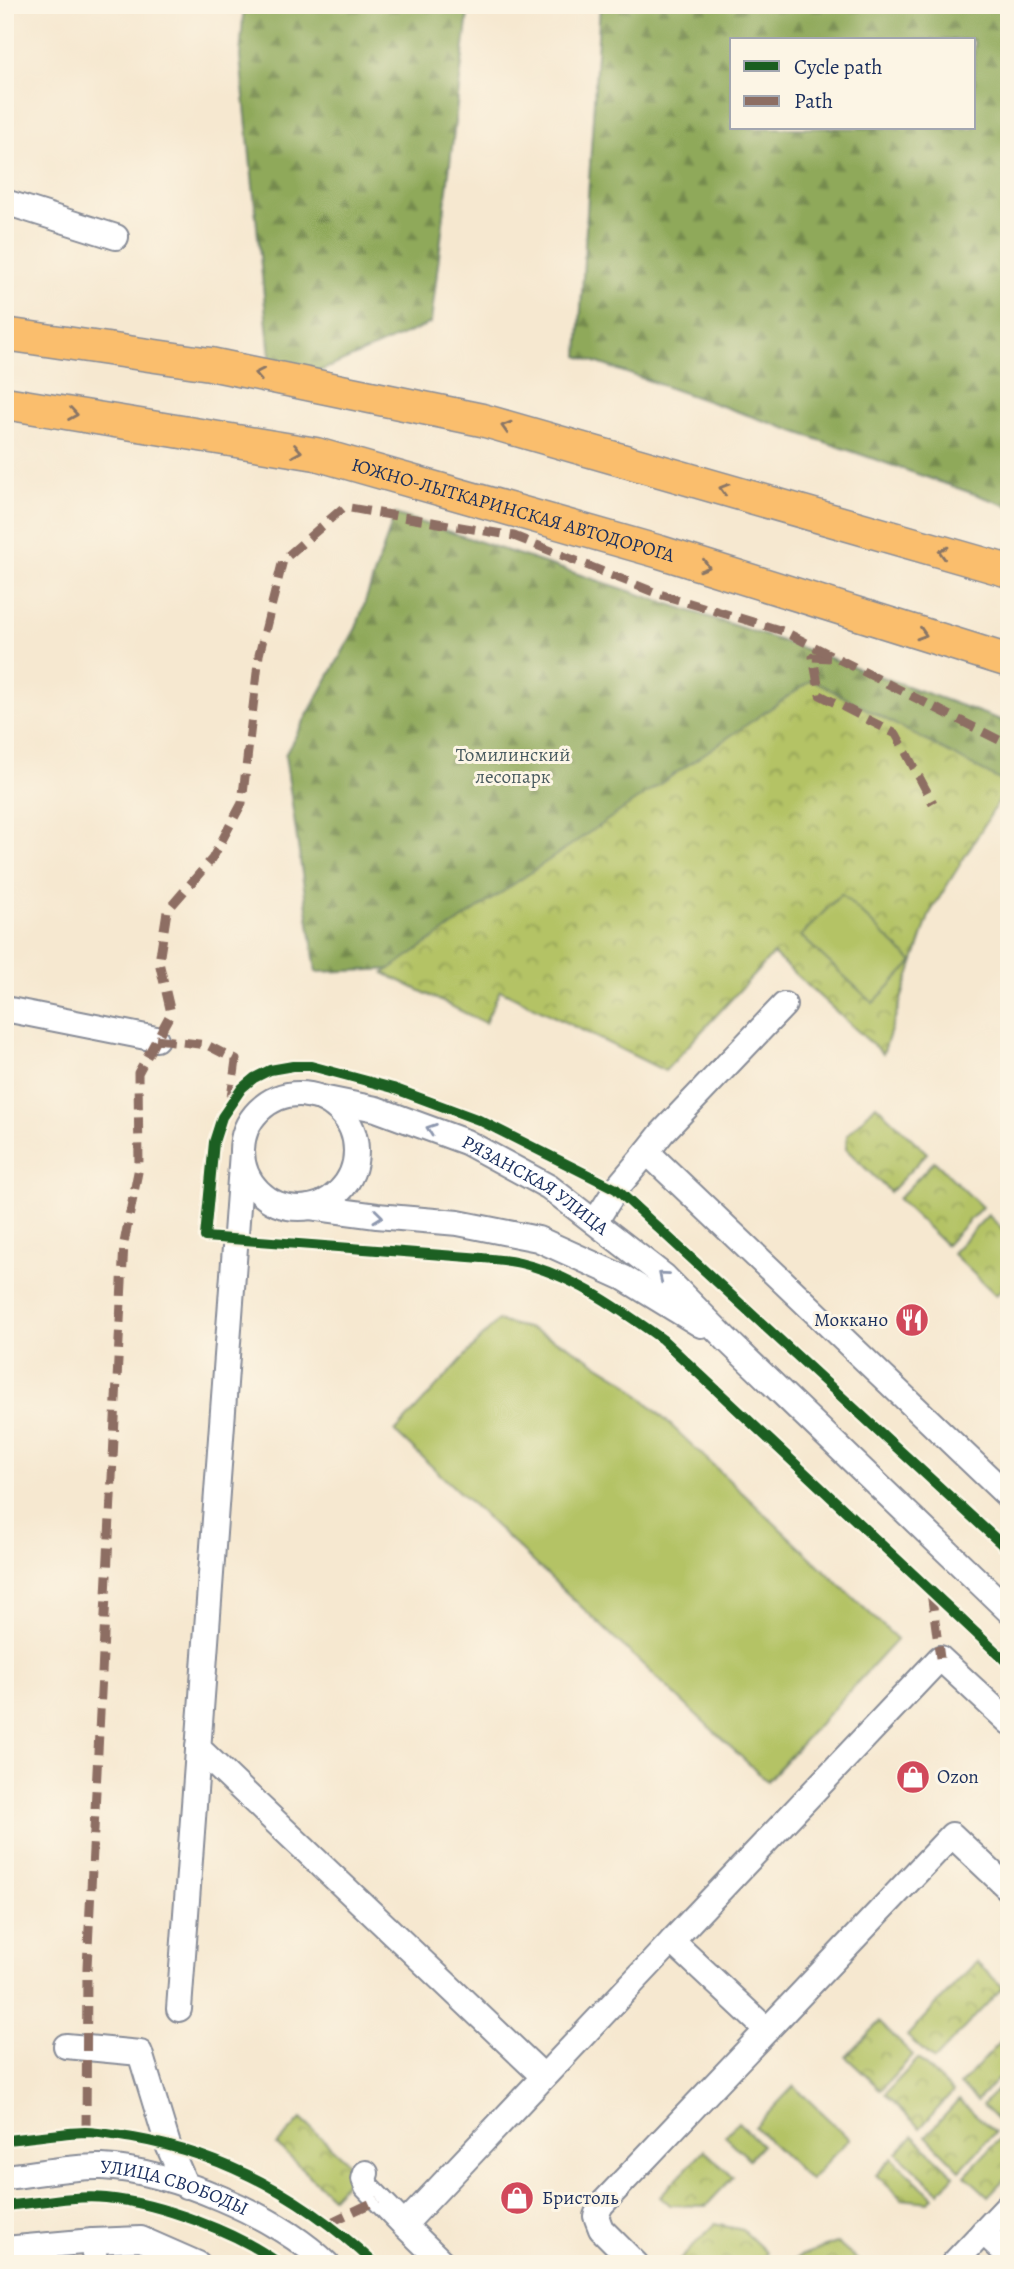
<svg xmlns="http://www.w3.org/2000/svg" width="1014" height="2269" font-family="Alegreya,serif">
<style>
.forest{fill:url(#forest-firs);stroke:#556c5c;stroke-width:2;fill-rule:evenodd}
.park{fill:url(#park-crowns);stroke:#687962;stroke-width:2}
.pitch{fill:#b4c365;stroke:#687962;stroke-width:2}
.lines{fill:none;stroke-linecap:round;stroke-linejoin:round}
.minor-casing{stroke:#888c97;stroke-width:28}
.major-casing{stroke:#888c97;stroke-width:35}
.minor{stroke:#fff;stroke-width:24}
.major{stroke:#fabe6d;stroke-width:32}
.quiet{stroke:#8d6e63;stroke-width:9;stroke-dasharray:18 9;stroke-linecap:butt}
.cycleway-casing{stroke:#fcf5e5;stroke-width:15}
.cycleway{stroke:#1b5e20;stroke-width:10}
.oneway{stroke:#8a7666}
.oneway2{stroke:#8d97ae}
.labels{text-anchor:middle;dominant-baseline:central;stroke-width:6;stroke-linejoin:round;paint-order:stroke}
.street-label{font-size:19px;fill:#1b2f5e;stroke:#fcf5e5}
.park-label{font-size:19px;fill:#495b60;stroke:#fcf5e5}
.poi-label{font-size:19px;fill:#1b2f5e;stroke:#fcf5e5;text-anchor:start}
</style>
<defs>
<pattern id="forest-firs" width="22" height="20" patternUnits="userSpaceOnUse" patternTransform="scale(1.75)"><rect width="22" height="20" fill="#8fa95a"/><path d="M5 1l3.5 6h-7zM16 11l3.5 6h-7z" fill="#748a4e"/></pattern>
<pattern id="park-crowns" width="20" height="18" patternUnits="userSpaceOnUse" patternTransform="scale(1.75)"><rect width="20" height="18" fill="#b4c365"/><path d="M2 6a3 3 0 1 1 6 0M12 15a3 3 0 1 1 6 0" fill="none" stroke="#929f56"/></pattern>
</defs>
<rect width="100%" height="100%" fill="#fcf5e5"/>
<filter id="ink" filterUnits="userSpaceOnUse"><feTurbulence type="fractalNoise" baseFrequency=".0143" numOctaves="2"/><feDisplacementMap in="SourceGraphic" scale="14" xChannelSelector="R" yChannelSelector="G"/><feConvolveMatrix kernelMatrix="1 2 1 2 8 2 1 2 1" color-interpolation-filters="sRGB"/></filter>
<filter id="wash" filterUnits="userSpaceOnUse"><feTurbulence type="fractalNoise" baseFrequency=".00686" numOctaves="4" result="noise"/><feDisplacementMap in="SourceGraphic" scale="28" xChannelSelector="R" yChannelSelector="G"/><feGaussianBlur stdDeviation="1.57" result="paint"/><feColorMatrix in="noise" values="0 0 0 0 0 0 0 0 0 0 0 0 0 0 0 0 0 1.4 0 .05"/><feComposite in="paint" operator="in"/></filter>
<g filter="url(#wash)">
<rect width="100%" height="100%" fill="#f6e8d0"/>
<g class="forest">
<polygon points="244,5 469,5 431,323 309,376 271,366 240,57"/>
<path d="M600,5h409v501l-431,-150zM732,40h242v88h-242z"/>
<polygon points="395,514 788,643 1009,723 1009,792 869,825 487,966 316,972 285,755 356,628"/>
</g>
<g class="park">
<polygon points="812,680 1009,785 930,913 883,1054 773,954 665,1071 500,990 485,1023 384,973"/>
<polygon points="876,1105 927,1153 890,1192 846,1149 847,1135"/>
<polygon points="934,1161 982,1207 946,1245 898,1199"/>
<polygon points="988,1215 1009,1235 1009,1282 996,1295 952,1253"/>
<polygon points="976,1962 1003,1987 934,2060 907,2036"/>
<polygon points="879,2022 913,2055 881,2090 846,2057"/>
<polygon points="1009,2033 1009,2067 977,2101 960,2085"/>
<polygon points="918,2059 953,2092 920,2128 885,2094"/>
<polygon points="1009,2078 1009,2120 1003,2126 982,2105"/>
<polygon points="959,2100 995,2132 960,2170 926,2136"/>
<polygon points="301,2119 357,2171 332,2197 277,2145"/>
<polygon points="913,2136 954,2175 939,2192 897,2153"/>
<polygon points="1000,2138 1009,2147 1009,2174 988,2196 965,2175"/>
<polygon points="704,2150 733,2177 706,2206 670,2205 660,2196"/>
<polygon points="892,2158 933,2197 928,2202 902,2199 876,2175"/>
<polygon points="714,2224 743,2230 767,2253 757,2264 682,2264 679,2261"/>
<polygon points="837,2243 862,2264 789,2264 802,2255"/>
</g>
<g class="pitch">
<polygon points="841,894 913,962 873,1003 801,936"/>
<polygon points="497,1321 531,1329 566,1345 623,1380 897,1639 767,1781 395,1432"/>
<polygon points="794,2086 849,2139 810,2180 755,2127"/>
<polygon points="738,2122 762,2145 749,2159 725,2136"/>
</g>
</g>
<g filter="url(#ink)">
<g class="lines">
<g class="minor-casing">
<g id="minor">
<polyline points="5,202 116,237"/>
<polyline points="784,1005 662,1133 647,1152 1009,1497"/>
<polyline points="5,1009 156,1039"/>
<circle cx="299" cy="1151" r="57"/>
<path id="s1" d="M307,1095l69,14 90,33 83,45 115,89 64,65 281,270"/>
<polyline points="310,1207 377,1216 458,1223 538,1239 624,1278 701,1325"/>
<polyline points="595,1222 616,1189 647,1152"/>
<polyline points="198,1748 543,2076"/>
<polyline points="672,1941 940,1658 1009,1722"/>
<polyline points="179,2009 242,1152"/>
<polyline points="767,2030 952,1835 1009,1889"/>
<polyline points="66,2046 140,2053 168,2145 186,2186"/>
<polyline points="366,2173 364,2179 367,2187 404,2225"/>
<path id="s2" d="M5,2177c30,-3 68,-11 97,-10 68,3 176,49 225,97"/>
<polyline points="983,2232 1009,2256"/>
<polyline points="93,2241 141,2239 198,2264"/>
<polyline points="5,2249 93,2241 95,2264"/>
<polyline points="444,2264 404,2225 672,1941 767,2030 601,2205 596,2216 601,2229 636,2264"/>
<polyline points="953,2264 1009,2205"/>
</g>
</g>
<g class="major-casing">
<g id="major">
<polyline points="5,334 210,364 482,420 1009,571"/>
<path id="s3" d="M5,403l311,51 344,98 349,109"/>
</g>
</g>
<use href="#minor" class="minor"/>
<use href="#major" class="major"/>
<g class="quiet">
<polyline points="830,658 813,657 820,695 896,734 933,803"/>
<polyline points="156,1039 207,1045 236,1060 231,1098"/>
<polyline points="931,1592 940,1658"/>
<polyline points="86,2132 87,1967 124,1243 139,1167 138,1073 171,1013 159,962 167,911 212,859 242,803 259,655 283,560 344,507 514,536 656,593 783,631 1009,745"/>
<polyline points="329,2223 378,2200"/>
</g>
<g class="cycleway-casing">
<g id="cycleway">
<path d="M1009,1551l-393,-362 -137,-69 -86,-32 -82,-22h-18l-23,4 -16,8 -12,10 -20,29 -8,25 -9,95 277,21c12,1 25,2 38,5 52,12 98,45 142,76l347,325"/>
<path d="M5,2140c27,-2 54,-7 80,-8 16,0 32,4 48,6 93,16 174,62 242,126"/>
<path d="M5,2206c33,-3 68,-11 101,-8 53,5 132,34 174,66"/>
</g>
</g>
<use href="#cycleway" class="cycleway"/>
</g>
<defs><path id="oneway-chevron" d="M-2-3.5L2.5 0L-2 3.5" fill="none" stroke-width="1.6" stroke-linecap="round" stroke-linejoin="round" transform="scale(1.75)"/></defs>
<g class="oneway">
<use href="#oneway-chevron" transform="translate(259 374) rotate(-169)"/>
<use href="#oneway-chevron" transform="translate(73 414) rotate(9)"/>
<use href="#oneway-chevron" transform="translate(506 427) rotate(-164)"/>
<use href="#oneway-chevron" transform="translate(297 451) rotate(9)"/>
<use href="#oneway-chevron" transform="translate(724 489) rotate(-164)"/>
<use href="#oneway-chevron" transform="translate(943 552) rotate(-164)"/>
<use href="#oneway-chevron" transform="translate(705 566) rotate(17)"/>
<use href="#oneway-chevron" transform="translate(922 634) rotate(17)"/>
</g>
<g class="oneway2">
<use href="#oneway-chevron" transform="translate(431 1129) rotate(-160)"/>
<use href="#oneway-chevron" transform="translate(378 1216) rotate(6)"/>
<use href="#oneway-chevron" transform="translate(663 1276) rotate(-140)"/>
</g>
</g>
<defs>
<g id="restaurant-disc" transform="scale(1.75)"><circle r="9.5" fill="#d1495b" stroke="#fcf5e5"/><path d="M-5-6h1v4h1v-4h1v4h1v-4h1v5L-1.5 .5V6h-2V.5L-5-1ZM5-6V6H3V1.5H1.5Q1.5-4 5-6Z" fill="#fff"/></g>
<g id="shop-disc" transform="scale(1.75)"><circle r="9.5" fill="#d1495b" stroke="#fcf5e5"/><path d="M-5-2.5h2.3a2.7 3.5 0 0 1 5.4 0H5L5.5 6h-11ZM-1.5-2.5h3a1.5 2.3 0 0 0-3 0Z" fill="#fff"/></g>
</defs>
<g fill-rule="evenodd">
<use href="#restaurant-disc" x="912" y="1320"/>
<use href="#shop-disc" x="913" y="1777"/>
<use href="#shop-disc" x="517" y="2198"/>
</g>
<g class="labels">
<g class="street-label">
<text stroke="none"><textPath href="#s3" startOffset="520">ЮЖНО-ЛЫТКАРИНСКАЯ АВТОДОРОГА</textPath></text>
<text stroke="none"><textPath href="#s1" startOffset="248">РЯЗАНСКАЯ УЛИЦА</textPath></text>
<text stroke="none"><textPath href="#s2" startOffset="173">УЛИЦА СВОБОДЫ</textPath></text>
</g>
<g class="park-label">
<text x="513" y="755">Томилинский<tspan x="513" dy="22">лесопарк</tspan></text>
</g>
<g class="poi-label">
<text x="888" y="1320" text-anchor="end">Моккано</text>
<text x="937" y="1777">Ozon</text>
<text x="542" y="2198">Бристоль</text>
</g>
</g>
<rect width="1014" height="2269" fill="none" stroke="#fcf5e5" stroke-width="28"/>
<rect x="730" y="38" width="245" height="91" fill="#fcf5e5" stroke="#a2a6af" stroke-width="2"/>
<rect x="744" y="61" width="35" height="10" fill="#1b5e20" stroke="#a2a6af" stroke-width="2"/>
<text x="794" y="74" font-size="21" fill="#1b2f5e">Cycle path</text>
<rect x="744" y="96" width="35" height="10" fill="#8d6e63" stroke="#a2a6af" stroke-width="2"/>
<text x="794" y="108" font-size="21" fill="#1b2f5e">Path</text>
</svg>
